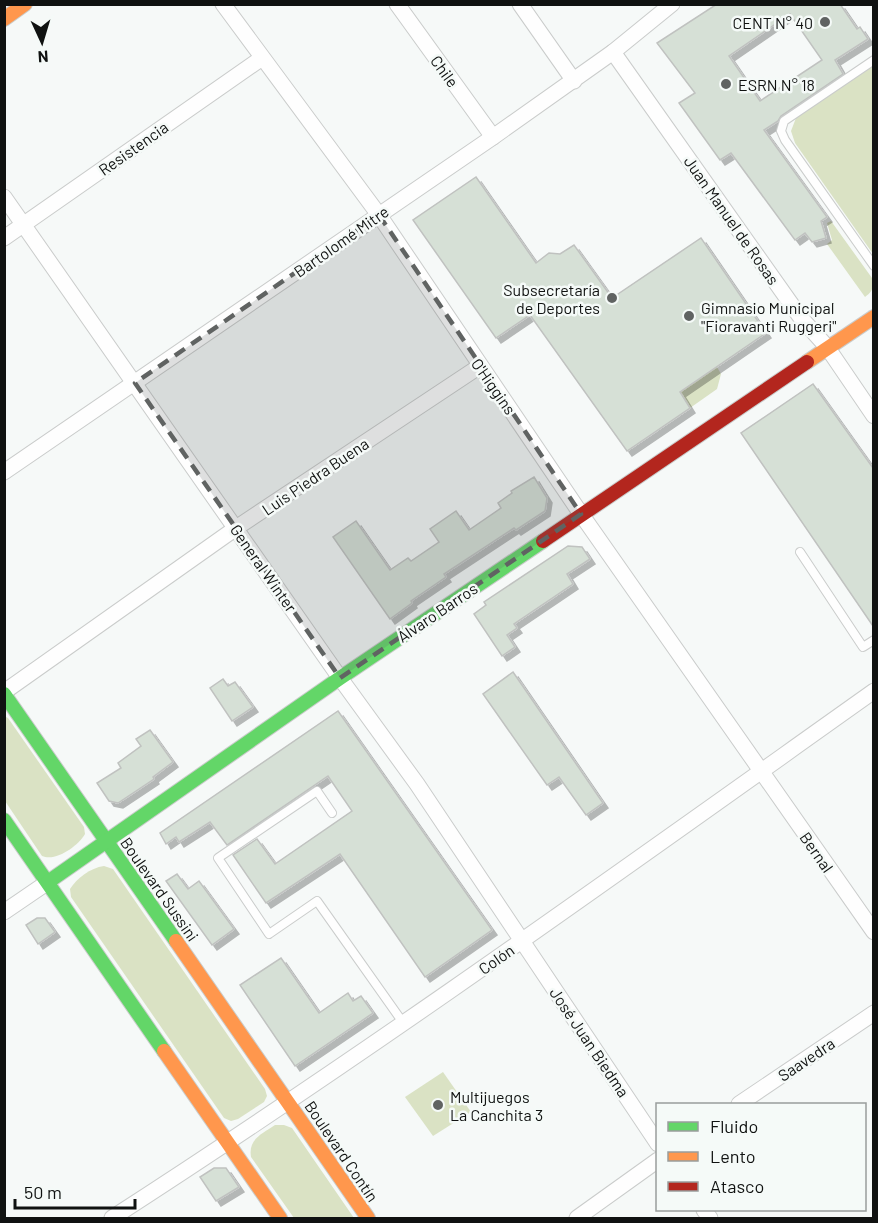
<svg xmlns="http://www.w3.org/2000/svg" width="878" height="1223" font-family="Barlow,sans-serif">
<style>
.green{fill:#dae2c4}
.building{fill:#d6e0d6;stroke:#c0c2c0;stroke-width:1.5;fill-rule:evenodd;filter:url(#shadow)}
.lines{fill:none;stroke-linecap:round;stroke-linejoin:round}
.lane-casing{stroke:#cacccb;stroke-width:10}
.street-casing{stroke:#cacccb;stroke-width:17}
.fast-casing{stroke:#cacccb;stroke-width:16}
.slow-casing{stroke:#cacccb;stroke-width:16}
.jam-casing{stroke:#cacccb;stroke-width:16}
.lane{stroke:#fefefe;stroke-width:8}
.street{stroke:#fefefe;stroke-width:15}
.fast{stroke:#63d668;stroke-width:14}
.slow{stroke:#ff974d;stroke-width:14}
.jam{stroke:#b3261e;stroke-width:14}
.marked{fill:#606362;fill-opacity:0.2;stroke:#606362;stroke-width:4.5;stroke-dasharray:12 8;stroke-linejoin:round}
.poi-dot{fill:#606362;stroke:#f5faf8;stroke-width:2}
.labels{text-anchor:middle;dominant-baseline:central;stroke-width:5;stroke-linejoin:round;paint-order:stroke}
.poi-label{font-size:16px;fill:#101211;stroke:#f5faf8;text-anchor:start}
.street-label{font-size:16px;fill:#101211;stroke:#f5faf8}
</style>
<defs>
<filter id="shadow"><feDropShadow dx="5" dy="5" stdDeviation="0" flood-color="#0004"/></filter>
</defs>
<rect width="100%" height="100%" fill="#f6f9f8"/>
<g class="green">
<polygon points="873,66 873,254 795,143 791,131 796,118"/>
<path d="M831,221l41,57c3,9 0,14 -7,19l-38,-53 5,-4 -5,-17z"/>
<polygon points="717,367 721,374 717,389 690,408 680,392"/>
<path d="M4,716l4,2 76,109 1,7c-7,12 -29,28 -43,22l-37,-55z"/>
<path d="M104,866l9,3 152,220 2,7 -3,6 -26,17 -7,2 -7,-3 -153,-221 -1,-8c7,-11 20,-21 34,-23z"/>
<polygon points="443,1072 471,1112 433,1136 405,1097"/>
<path d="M275,1125h9l8,3 62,90h-60l-43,-61c-3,-18 11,-23 24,-32z"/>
</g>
<g class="building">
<path d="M717,4h123l17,25 3,-2 8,12 -33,21 8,14 -62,42 -3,5 -14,9 63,87 -6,4 5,17 -14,4 -7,-9 -10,7 -64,-87 -11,7 -41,-57 16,-10 -38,-50zM790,14l32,46 -62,41 -31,-45z"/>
<polygon points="476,177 536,263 549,253 560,254 574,245 612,298 701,238 766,333 680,392 690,408 627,451 530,315 496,338 413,220"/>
<polygon points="813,384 873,468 873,626 741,433"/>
<polygon points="534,477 547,498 545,511 516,530 514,528 444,574 446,577 411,601 412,603 390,619 333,537 356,521 390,570 408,558 411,561 439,542 430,529 456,511 469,530 501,508 498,503 512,493 511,491"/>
<polygon points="568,546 582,547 590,559 567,574 573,584 514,624 517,628 507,635 515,647 502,656 474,614 486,605 484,602"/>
<polygon points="513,672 603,803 586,815 559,777 547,785 483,694"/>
<polygon points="223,679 228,686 235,682 253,707 232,721 210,688"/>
<polygon points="338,711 492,930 425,977 340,854 266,903 233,855 257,839 275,864 352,811 328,776 227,845 210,822 179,842 176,837 166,844 160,833"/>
<polygon points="150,730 173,762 153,777 154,779 118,803 109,801 97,783 121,768 118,763 141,746 136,739"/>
<polygon points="177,874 188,889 199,881 234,929 212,945 166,881"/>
<polygon points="37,918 45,918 55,932 38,944 26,925"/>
<polygon points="281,958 319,1013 348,993 353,1001 361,996 373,1013 295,1066 240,985"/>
<polygon points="214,1168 226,1168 239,1187 216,1201 200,1177"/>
</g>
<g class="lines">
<g class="lane-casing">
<g id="lane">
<polyline points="874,60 784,121 781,131 785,140 874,266"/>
<polyline points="800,552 863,647 874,640"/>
<polyline points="332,813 317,791 218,858 269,934 317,901 404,1024"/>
</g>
</g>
<g class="street-casing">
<g id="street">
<polyline points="223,4 379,215 581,514 874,932"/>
<polyline points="397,4 493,137"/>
<polyline points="520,4 574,81"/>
<polyline points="613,52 801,318 827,347 874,416"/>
<polyline points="4,197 340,678 417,784 658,1144"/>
<polyline points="4,238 262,58"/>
<polyline points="4,472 493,137 613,52 672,4"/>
<polyline points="4,692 236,528 480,366"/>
<polyline points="4,912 48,882"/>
<polyline points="739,1104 874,1013"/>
<polyline points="704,1210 710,1218"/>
<path d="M112,1218c259,-167 510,-348 762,-527"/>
<polyline points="577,1218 658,1160"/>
</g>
</g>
<g class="fast-casing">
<g id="fast">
<polyline points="4,694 176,941"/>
<polyline points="4,820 164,1051"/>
<polyline points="48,882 340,678 543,541"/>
</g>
</g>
<g class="slow-casing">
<g id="slow">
<polyline points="4,19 25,4"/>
<polyline points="807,362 874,317"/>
<polyline points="176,941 368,1218"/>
<polyline points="164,1051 280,1218"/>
</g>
</g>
<g class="jam-casing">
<polyline id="jam" points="543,541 807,362"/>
</g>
<use href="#lane" class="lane"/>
<use href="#street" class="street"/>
<use href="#fast" class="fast"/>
<use href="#slow" class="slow"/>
<use href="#jam" class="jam"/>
</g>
<path class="marked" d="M379,215l202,299 -241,164 -205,-295z"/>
<g class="poi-dot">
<circle cx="825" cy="22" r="6"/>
<circle cx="726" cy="84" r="6"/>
<circle cx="612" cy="298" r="6"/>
<circle cx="689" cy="316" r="6"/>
<circle cx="438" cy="1105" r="6"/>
</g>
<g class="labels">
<g class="poi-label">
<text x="813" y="22" text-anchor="end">CENT N° 40</text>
<text x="738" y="84">ESRN N° 18</text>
<text x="600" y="289" text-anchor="end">Subsecretaría<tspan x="600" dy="18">de Deportes</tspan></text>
<text x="701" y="307">Gimnasio Municipal<tspan x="701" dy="18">"Fioravanti Ruggeri"</tspan></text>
<text x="450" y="1096">Multijuegos<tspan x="450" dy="18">La Canchita 3</tspan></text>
</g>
<g class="street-label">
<text transform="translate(445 71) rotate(54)">Chile</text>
<text transform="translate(133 148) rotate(-35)">Resistencia</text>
<text transform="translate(732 220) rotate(55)">Juan Manuel de Rosas</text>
<text transform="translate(341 241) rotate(-35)">Bartolomé Mitre</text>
<text transform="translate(494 386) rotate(55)">O'Higgins</text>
<text transform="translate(315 476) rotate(-34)">Luis Piedra Buena</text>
<text transform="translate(264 568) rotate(55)">General Winter</text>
<text transform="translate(437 612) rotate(-34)">Álvaro Barros</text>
<text transform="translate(817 852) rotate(55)">Bernal</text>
<text transform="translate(160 889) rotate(55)">Boulevard Sussini</text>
<text transform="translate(496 959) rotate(-35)">Colón</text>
<text transform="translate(590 1042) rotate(56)">José Juan Biedma</text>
<text transform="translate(806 1059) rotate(-34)">Saavedra</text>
<text transform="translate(342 1151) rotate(56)">Boulevard Contín</text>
</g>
</g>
<rect width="878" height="1223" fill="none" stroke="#101211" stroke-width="12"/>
<rect x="656" y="1103" width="210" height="108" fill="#f5faf8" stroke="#999d9c" stroke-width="1.5"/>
<rect x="668" y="1122" width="30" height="9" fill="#63d668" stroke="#999d9c" stroke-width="1.5"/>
<text x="710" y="1133" font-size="18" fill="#101211">Fluido</text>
<rect x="668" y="1152" width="30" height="9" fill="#ff974d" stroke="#999d9c" stroke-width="1.5"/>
<text x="710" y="1163" font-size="18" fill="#101211">Lento</text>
<rect x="668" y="1182" width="30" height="9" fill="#b3261e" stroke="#999d9c" stroke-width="1.5"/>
<text x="710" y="1193" font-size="18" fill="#101211">Atasco</text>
<g transform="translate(42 42) rotate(176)" stroke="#f5faf8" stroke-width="4.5" paint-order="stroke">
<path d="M0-4.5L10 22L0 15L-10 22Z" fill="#101211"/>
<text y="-9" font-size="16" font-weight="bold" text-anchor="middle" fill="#101211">N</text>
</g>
<path d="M15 1199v9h120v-9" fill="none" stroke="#101211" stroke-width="3"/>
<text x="24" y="1199" font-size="18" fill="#101211" stroke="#f5faf8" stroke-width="4.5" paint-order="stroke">50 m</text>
</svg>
